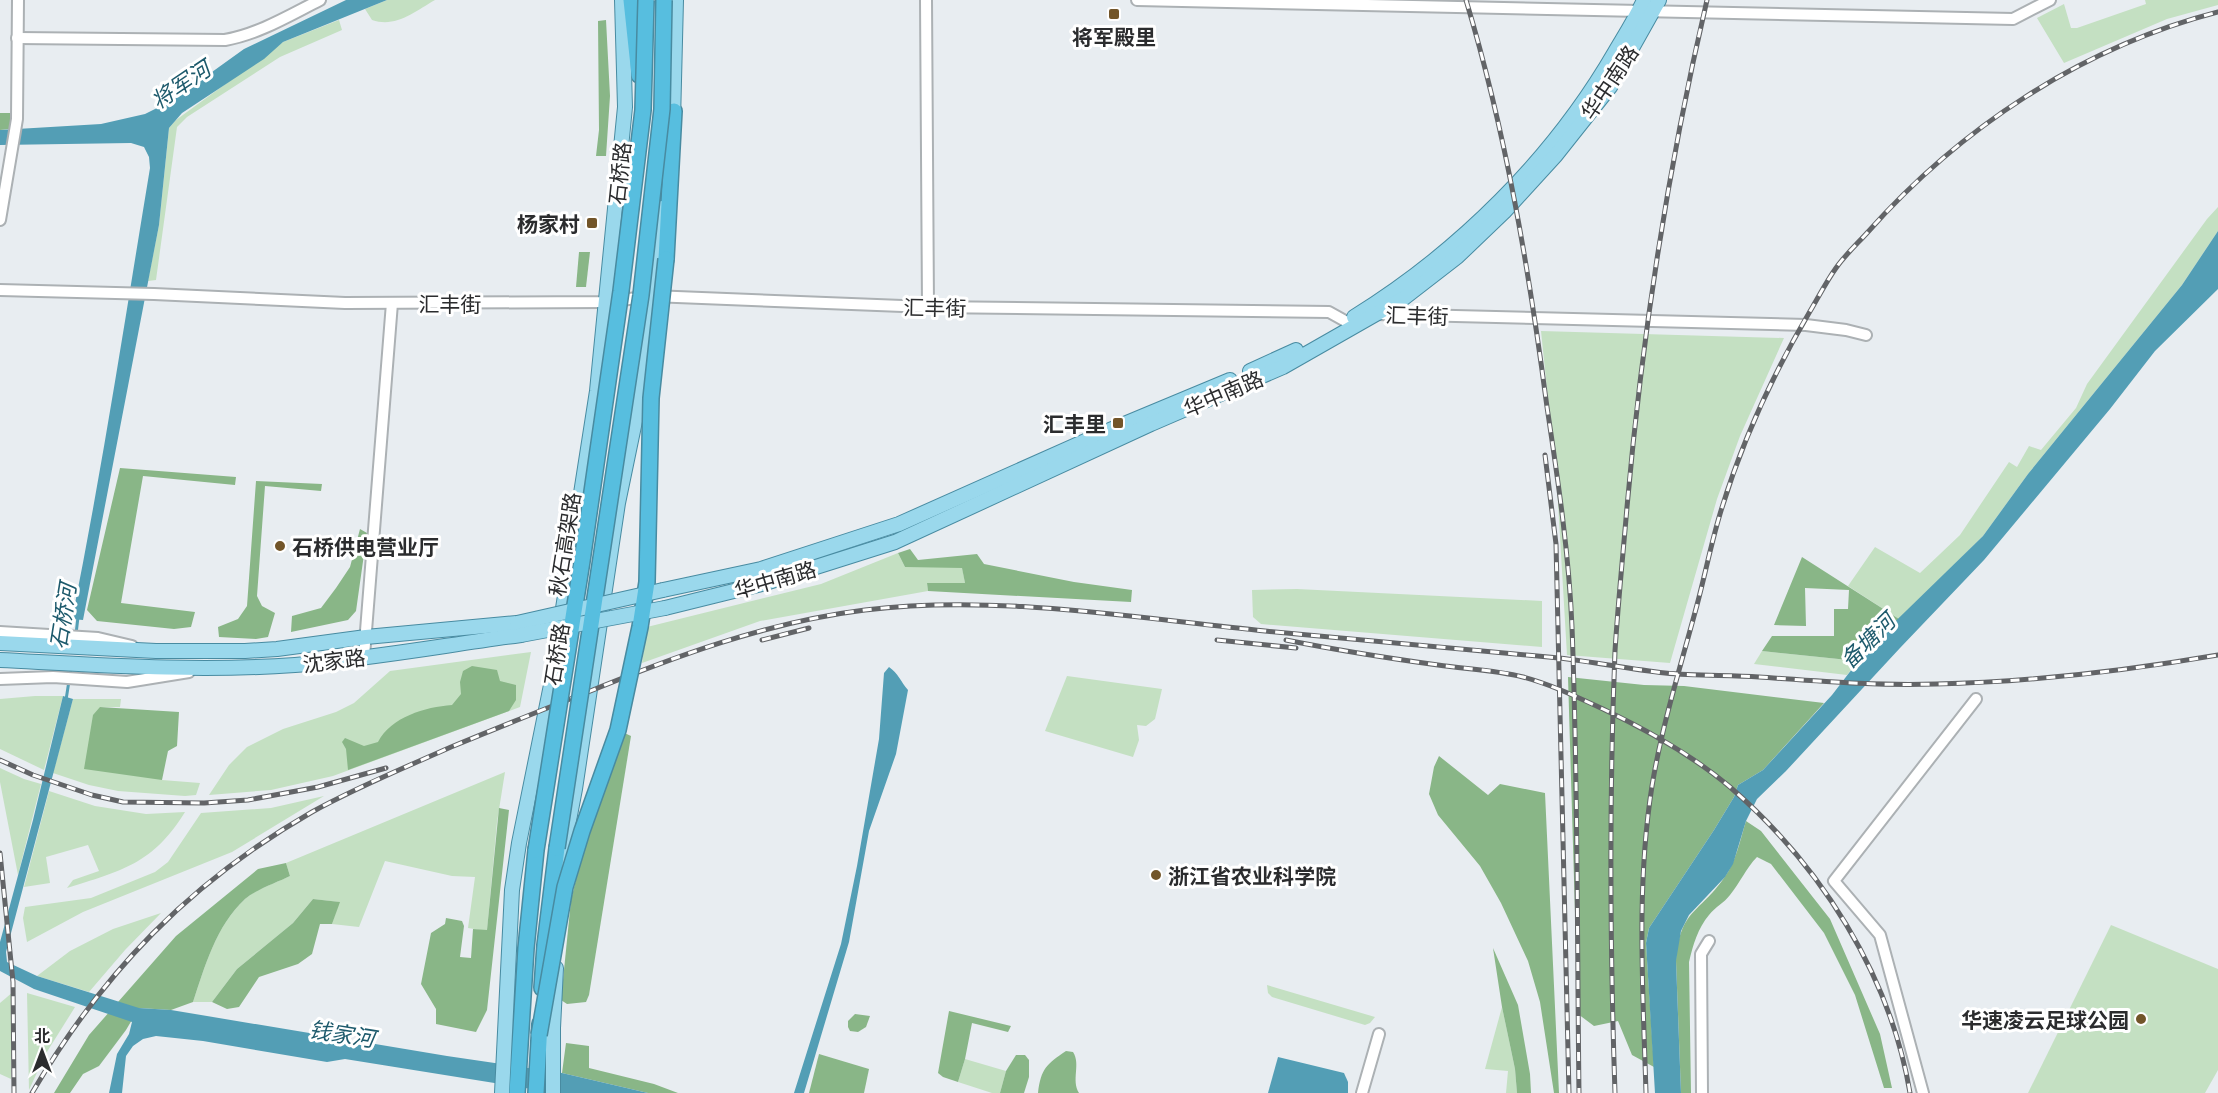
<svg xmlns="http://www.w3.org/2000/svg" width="2218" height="1093" font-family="Barlow,'Noto Sans SC',sans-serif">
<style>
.green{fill:#c4e0c2}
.forest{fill:#89b687}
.water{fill:#539eb5}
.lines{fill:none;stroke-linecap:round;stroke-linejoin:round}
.stream{stroke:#539eb5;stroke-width:3}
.minor-casing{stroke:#acb1b4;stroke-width:14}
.major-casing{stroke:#488ba1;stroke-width:16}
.highway-casing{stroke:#488ba1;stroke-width:18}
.minor{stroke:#fff;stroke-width:10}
.major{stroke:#9ad8ec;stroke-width:14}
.highway{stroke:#57bedf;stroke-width:15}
.rail-casing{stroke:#626467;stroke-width:5}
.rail{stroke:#fff;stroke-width:3;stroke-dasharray:9;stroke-linecap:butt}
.major-bridge-casing{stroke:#488ba1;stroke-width:16;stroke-linecap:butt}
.highway-bridge-casing{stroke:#488ba1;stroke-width:18;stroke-linecap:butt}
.major-bridge{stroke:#9ad8ec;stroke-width:14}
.highway-bridge{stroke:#57bedf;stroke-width:15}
.poi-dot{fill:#725529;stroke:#fff;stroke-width:2}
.labels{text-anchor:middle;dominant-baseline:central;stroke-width:6;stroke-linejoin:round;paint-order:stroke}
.poi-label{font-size:21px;font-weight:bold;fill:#2b2c2e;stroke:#fff;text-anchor:end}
.street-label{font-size:21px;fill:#2b2c2e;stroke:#fff}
.water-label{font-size:22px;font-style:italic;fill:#1d5a6c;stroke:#fff}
</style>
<rect width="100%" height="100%" fill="#e8edf1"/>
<g class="green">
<path d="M387,0h48c-21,12 -39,28 -63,20l-7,-11z"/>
<polygon points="2145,0 2218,0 2218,5 2167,19 2064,63 2037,18 2064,4 2071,28 2077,28 2146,4"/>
<polygon points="339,20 342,30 280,57 187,117 177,127 156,280 148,281 159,225 169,128 176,120 283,42"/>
<polygon points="2218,207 2218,231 2182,285 2028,474 1983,536 1899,619 1848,586 1875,547 1920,573 1960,535 2009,462 2017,467 2029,446 2041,450 2076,408 2087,384 2207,219"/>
<polygon points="1541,331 1784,338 1740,436 1717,499 1670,663 1567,655 1557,486"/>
<polygon points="898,553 905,567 962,567 965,583 927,583 928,591 760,621 642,663 647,627 821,584"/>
<polygon points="1297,589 1542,601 1542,647 1261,624 1253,617 1252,590"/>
<polygon points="1762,651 1858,661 1847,675 1754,664"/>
<polygon points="531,652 520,707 333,776 271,790 209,795 229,765 247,747 283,729 336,712 354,703 390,671"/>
<polygon points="1067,676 1162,689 1155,719 1146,726 1137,725 1139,740 1133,757 1045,731"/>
<polygon points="35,696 63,696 44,770 0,749 0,699"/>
<polygon points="73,699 121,699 120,707 100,707 162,780 200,783 196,795 185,796 118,791 89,785 53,773"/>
<polygon points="0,768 24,779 41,784 18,875 0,782"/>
<path d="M505,772l-8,50 -10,109 -19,-3 7,-51 -23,-1 -67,-15 -26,66 -27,-3 7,-22 -26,-3 -20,24 -56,46 -25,33h-19c12,-36 23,-76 52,-103 9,-9 33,-17 45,-23l-4,-13z"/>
<path d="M49,791l46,15 51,8 39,-2c-32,52 -64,59 -118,76l6,-8 26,-9 -11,-26 -42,12 4,26 -26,4z"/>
<polygon points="324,796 232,852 83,912 27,942 23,918 25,907 91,898 155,872 168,862 201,813 271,808"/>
<polygon points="161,913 125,950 89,992 37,976 70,951 113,929"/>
<polygon points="2111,925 2218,969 2218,1070 2205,1093 2028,1093"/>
<polygon points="1267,985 1375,1017 1370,1023 1365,1025 1272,997 1268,993"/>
<polygon points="13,992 11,1079 0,1074 0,1003"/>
<polygon points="27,993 75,1007 45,1055 29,1090"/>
<polygon points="1502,1007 1515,1069 1517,1093 1506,1093 1508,1071 1485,1069"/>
<polygon points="965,1059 1006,1071 1000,1093 992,1093 958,1082"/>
</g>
<g class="forest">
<polygon points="606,20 610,96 606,156 596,156 599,130 598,21"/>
<polygon points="0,113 10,113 10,129 0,130"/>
<polygon points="579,252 590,252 586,287 576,287"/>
<polygon points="120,468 236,477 235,485 143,476 121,603 195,612 191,627 174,629 97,621 87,610"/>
<polygon points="256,481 322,484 321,491 265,486 257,596 262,606 275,613 268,637 256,639 219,637 218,627 238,619 247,606"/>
<polygon points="360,529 367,533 356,611 348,620 291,632 292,616 321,608 336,588 350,567"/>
<polygon points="910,549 918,560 977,554 984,564 1074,582 1132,590 1131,602 928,591 927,583 965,583 962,568 905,567 898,553"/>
<polygon points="1802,557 1899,619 1858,661 1762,651 1772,636 1834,636 1834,609 1848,609 1849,590 1805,588 1806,626 1774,625"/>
<path d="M472,666l25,4 3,11 16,4v15l-7,11 -161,59 -2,-21 -4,-7 3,-4 19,8 14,-4c13,-25 47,-35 74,-37l9,-11 -1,-12 3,-11z"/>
<polygon points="1568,677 1644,685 1684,686 1824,703 1763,770 1738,785 1734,797 1714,830 1649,928 1646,943 1654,1067 1632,1055 1618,1021 1594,1026 1578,1014"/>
<polygon points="100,707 179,712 177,746 168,751 162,780 84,769 93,715"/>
<polygon points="618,730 631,736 589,995 586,1002 567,1004 561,1000 571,900 599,784"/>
<polygon points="1439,756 1488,795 1500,784 1545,793 1559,1093 1554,1093 1540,1002 1528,961 1501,903 1480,866 1438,815 1429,794 1434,767"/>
<polygon points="499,808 509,810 487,1010 476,1032 436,1024 436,1009 421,984 431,933 445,924 446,918 462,921 464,926 460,957 471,958 473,929 487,930"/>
<path d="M1746,821l15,10 69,88 50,115 12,54h-8l-29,-93 -31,-62 -53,-69 -14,-7c-11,11 -17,26 -27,38 -6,8 -15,12 -21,20 -11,13 -16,30 -20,47l2,131h-10l-5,-132c4,-52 23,-47 48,-83 12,-16 16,-38 22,-57z"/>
<path d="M286,863l4,13c-12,6 -35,14 -45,23 -29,27 -40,67 -52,103l-22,8 -32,-2 -13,22 -27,36 -16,8 -13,19h-16l35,-58 87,-99 82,-67z"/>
<polygon points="313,899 340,902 332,924 320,924 312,954 298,964 259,977 239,1007 227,1009 212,1002 237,969 293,923"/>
<polygon points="1493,948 1518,1005 1530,1074 1531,1093 1517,1093 1515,1069 1502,1007"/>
<polygon points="949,1011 1011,1026 1008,1032 972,1023 965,1059 958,1082 943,1077 938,1073"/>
<polygon points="855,1014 870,1016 866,1027 858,1032 850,1031 848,1027 848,1021"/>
<polygon points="566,1043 589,1046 589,1068 654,1084 678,1093 648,1093 562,1073"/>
<path d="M1066,1051l7,1c8,12 -2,28 6,41h-41c3,-25 9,-29 28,-42z"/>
<polygon points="819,1054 869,1069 864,1093 809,1093"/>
<polygon points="1016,1055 1025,1055 1029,1060 1029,1077 1024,1093 1000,1093 1006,1071"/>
</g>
<g class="water">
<path d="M346,0h41l-104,42 -19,17 -82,54 -13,15 -10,97 -76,395 -11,-1c30,-149 53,-300 78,-451l-1,-11 -5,-10 -13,-4 -131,2v-15l101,-6 44,-10 28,-14 71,-51z"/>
<polygon points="2218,231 2218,289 2155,351 2110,409 1984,560 1900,648 1786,771 1757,799 1746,821 1733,864 1725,877 1689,915 1681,931 1676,961 1681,1093 1655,1093 1646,943 1649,928 1714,830 1734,797 1738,785 1763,770 1832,695 1869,647 1983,536 2028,474 2182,285"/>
<path d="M889,667c9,6 12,15 19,23l-12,64 -27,77 -20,111 -45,151h-10l47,-149 16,-78 22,-127 5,-66z"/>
<polygon points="63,696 73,699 6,952 7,962 37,976 139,1008 171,1010 447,1056 562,1073 648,1093 557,1093 345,1059 327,1062 203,1041 156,1036 143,1039 133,1046 126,1056 122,1093 109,1093 117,1054 129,1034 132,1022 34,989 0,971 0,942 33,820"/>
<polygon points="1278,1057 1344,1073 1348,1082 1348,1093 1268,1093"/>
</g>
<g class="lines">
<g class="stream">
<polyline points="76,634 78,617"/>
<polyline points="66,700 71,668"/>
</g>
<g class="minor-casing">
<g id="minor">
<polyline points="926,0 928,307"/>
<polyline points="1137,0 2013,19 2050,0"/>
<path d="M17,38l208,2c34,-6 65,-25 95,-40"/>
<polyline points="0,220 17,119 18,0"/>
<polyline points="0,290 154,294 345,303 606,302 652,296 928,307 1329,312 1347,322 1360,318"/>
<polyline points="1375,314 1806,325 1846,330 1866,335"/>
<polyline points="0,632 98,638 132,646"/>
<polyline points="364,656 392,303"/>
<polyline points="0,679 53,677 127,682 189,672"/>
<polyline points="1362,1093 1379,1034"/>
<polyline points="1702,1093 1701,954 1709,941"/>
<polyline points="1923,1093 1880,935 1834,881 1976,699"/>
</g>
</g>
<g class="major-casing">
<g id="major">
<polyline points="673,121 676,0"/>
<path d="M1354,317c105,-65 199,-158 261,-265 10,-17 21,-34 29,-52"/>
<polyline points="1250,371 1296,350"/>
<polyline points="663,590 761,569 899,524 1110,430 1230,380"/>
<polyline points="665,608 762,584 895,542 1151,424 1283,367 1404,298 1457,257 1504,212 1556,155 1610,87 1659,0"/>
<polyline points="0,643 156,651 245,651 277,649 366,637 517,623"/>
<path d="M0,660c99,5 196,12 295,5 75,-6 151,-20 226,-30"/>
<polyline points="561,886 567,831 575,789 618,503 640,397 662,208"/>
<polyline points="502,1093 512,890 519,843 551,685 597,391 625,107 622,0"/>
<polyline points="553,1093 553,1028 556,968"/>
</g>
</g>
<g class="highway-casing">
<g id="highway">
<polyline points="631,0 639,75"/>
<polyline points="666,259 674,111"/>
<polyline points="542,988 545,945 557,848"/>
<polyline points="517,1093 526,948 536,850"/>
<polyline points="536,1093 540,1024"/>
</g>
</g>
<use href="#minor" class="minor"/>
<use href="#major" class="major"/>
<use href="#highway" class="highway"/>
<g class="rail-casing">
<g id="rail">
<path d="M1466,0c40,133 63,270 81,407 11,73 22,147 25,220 6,155 5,311 7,466"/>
<polyline points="1545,455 1556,544 1569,1093"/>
<polyline points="762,640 809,628"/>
<polyline points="1217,640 1296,648"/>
<path d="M1286,640c50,10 101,18 152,25 27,4 58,5 85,12 27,7 54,20 80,32 44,21 89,46 127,78 90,78 160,187 180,306"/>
<polyline points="0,760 33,775 92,795 123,802 204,803 248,800 318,787 386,768"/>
<polyline points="0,853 13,982 14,1093"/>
<path d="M32,1093c71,-121 158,-211 280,-281 45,-25 92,-44 139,-65 44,-18 88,-36 132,-53 90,-37 184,-72 282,-84 132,-16 268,8 400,21 98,9 196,18 294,27 36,4 70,11 106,15 31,3 63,2 94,4 59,4 118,9 177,7 94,-2 189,-13 282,-29"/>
<path d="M1615,1093c-5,-147 -6,-295 0,-442 3,-48 8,-96 12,-144 15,-170 41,-340 80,-507"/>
<path d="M1646,1093c-3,-102 -10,-206 6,-307 10,-61 29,-121 45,-181 8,-30 14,-61 23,-91 21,-70 52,-138 89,-201 9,-15 17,-31 27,-45 9,-13 21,-24 31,-35 93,-105 215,-186 351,-221"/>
</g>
</g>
<use href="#rail" class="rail"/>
<g class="major-bridge-casing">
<g id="major-bridge">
<polyline points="517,623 663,590"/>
<polyline points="521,635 665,608"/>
</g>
</g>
<g class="highway-bridge-casing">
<g id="highway-bridge">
<polyline points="557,848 641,295 662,109 664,0"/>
<polyline points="536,850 582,561 621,291 643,110 646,0"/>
<polyline points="539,1035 565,887 582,831 618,730 640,627 647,582 651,398 666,259"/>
</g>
</g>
<use href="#major-bridge" class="major-bridge"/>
<use href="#highway-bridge" class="highway-bridge"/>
</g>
<g class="poi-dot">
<rect x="1108" y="8" width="12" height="12" rx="3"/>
<rect x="586" y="217" width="12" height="12" rx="3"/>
<rect x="1112" y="417" width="12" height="12" rx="3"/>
<circle cx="280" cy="546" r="6"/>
<circle cx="1156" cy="875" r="6"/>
<circle cx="2141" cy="1019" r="6"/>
</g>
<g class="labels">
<g class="poi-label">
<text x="1114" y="36" text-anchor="middle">将军殿里</text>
<text x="580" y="223">杨家村</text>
<text x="1106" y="423">汇丰里</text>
<text x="292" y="546" text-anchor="start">石桥供电营业厅</text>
<text x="1168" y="875" text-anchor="start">浙江省农业科学院</text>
<text x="2129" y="1019">华速凌云足球公园</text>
</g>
<g class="street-label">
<text transform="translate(1609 82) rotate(-56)">华中南路</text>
<text transform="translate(619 173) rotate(-84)">石桥路</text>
<text x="450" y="303">汇丰街</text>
<text transform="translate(935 307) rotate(1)">汇丰街</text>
<text transform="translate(1417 315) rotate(2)">汇丰街</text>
<text transform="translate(1223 393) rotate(-23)">华中南路</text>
<text transform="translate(564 544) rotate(-81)">秋石高架路</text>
<text transform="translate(775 579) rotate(-16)">华中南路</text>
<text transform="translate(556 654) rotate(-81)">石桥路</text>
<text transform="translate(334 660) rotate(-7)">沈家路</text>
</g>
<g class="water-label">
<text transform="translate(180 84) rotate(-34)">将军河</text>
<text transform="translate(62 616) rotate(-81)">石桥河</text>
<text transform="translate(1867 640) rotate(-45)">备塘河</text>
<text transform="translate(342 1033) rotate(9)">钱家河</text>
</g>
</g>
<g transform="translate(42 1051)" stroke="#ffffff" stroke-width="4.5" paint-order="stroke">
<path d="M0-4.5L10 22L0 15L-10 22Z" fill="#2b2c2e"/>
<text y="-9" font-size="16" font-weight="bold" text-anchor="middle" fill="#2b2c2e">北</text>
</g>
</svg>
